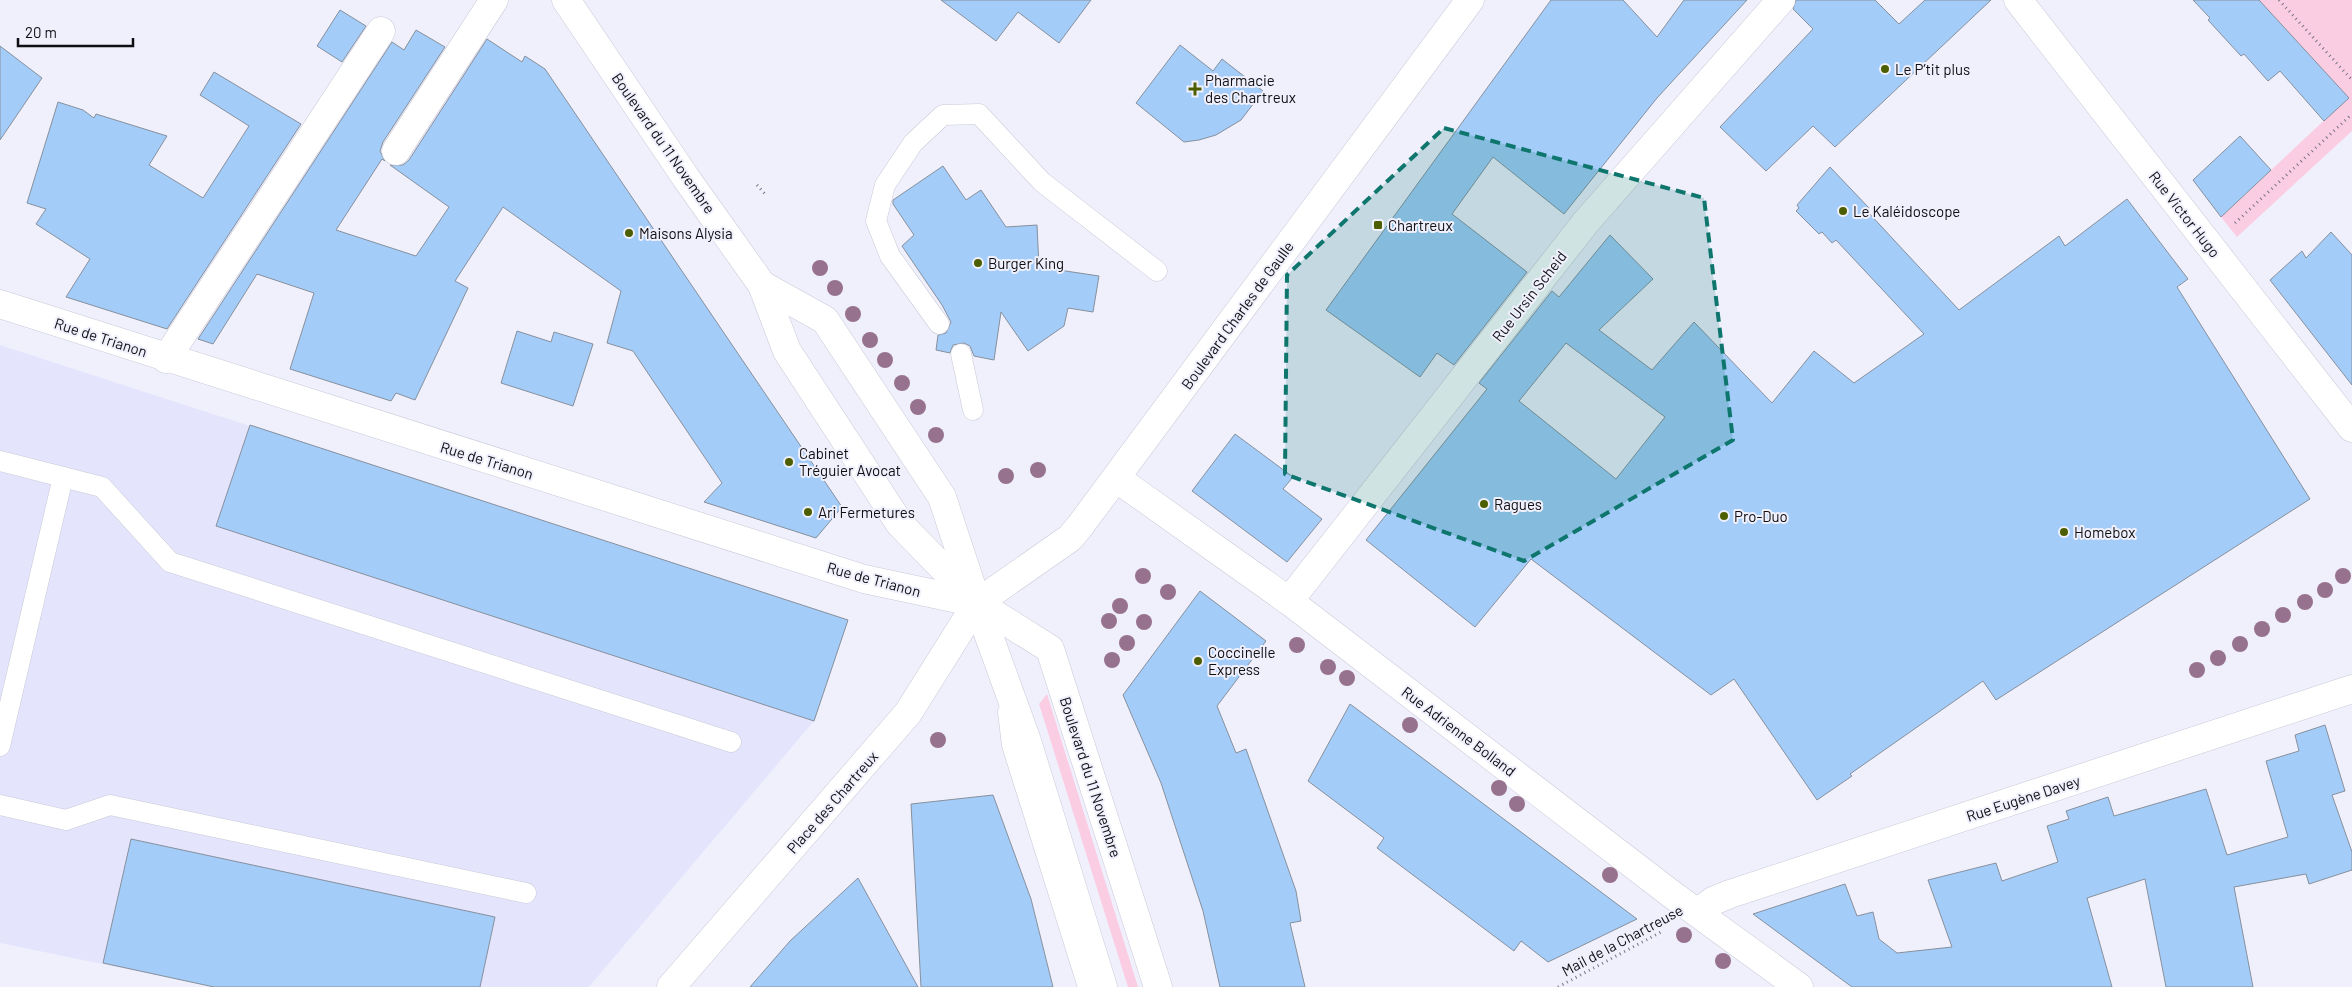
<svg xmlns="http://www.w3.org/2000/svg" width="2352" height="987" font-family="Barlow,sans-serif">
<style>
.built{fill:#e4e5fc}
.green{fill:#fbcde2}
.building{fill:#a3ccf9;stroke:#87909c;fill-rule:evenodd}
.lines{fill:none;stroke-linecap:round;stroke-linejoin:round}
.lane-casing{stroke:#c8c9d7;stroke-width:21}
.street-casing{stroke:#c8c9d7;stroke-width:29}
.secondary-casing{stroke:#c8c9d7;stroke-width:29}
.path{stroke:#777780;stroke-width:3;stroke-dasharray:1 4;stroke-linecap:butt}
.lane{stroke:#fff;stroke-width:20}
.street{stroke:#fff;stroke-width:28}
.secondary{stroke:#fff;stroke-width:28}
.tree{fill:#97728e}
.marked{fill:#0f766e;fill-opacity:0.2;stroke:#0f766e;stroke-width:4;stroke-dasharray:10 6;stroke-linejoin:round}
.poi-dot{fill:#4d5e01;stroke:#f0f0fd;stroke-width:2}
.labels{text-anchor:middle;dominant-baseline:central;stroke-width:4;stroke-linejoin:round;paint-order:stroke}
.poi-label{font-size:15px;fill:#0e0e13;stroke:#f0f0fd;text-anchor:start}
.street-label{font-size:15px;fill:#0e0e13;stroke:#f0f0fd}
</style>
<rect width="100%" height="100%" fill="#f0f0fd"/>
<polygon class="built" points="0,345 848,620 814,721 589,987 214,987 0,943"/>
<g class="green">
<polygon points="2257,0 2352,0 2352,131 2237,237 2221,217 2348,98"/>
<polygon points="1047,694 1138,987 1128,987 1039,704"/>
</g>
<g class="building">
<polygon points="941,0 1091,0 1059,43 1018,12 996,41"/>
<polygon points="1551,0 1623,0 1657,37 1684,0 1747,0 1657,98 1564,214 1493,157 1452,214 1527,272 1454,365 1437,353 1420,377 1326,310"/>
<polygon points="1796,0 1875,0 1899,24 1925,0 1991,0 1835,147 1813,126 1766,171 1720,127 1813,29 1793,9"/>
<polygon points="2193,0 2259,0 2349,98 2324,121 2280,71 2268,81 2244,54 2241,56 2208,20 2210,18"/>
<polygon points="340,10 366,26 342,62 317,46"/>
<polygon points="416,30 445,47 383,142 380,151 385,161 382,159 336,230 416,256 449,207 390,165 403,165 409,160 487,39 522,62 525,56 545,69 842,507 816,538 704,502 722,483 633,351 607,343 621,291 503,207 455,281 468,288 415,400 396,393 391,401 290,369 314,293 257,274 213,344 198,339 392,42 404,50"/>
<polygon points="1180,45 1213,71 1222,59 1263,91 1241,120 1216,135 1199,140 1184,142 1136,103"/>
<polygon points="0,46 42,78 0,140"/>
<polygon points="214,72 301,124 167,329 66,297 90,259 36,224 46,209 27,203 58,102 83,110 94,118 96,114 167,136 149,165 203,198 249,126 200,95"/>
<polygon points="2240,136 2271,170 2221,217 2193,180"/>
<polygon points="943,166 966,200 981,190 1006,227 1037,225 1039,267 1099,276 1093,312 1068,308 1064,326 1028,351 1001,312 994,360 974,356 970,346 964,343 953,345 950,353 936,350 938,335 946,333 951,322 942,305 902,246 914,235 893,204 893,200"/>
<path d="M1830,167l39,41 -2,3 92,99 100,-74 6,10 62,-47 61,80 -11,8 133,212 -314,201 -13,-19 -133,93 2,2 -35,24 -83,-121 -23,16 -180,-136 -56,68 -109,-87 121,-151 -8,-6 73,-92 7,6 51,-62 43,44 -54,51 53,40 42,-48 78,81 42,-52 40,32 70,-49 -88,-94 -4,3 -10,-11 -3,2 -23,-23 3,-3 -2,-3zM1566,343l99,74 -49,62 -97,-78z"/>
<polygon points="2331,232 2352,255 2352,385 2270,280 2302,251 2306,258"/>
<polygon points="517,331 551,342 554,332 593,344 573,406 501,383"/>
<polygon points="250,425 848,620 814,721 216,526"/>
<polygon points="1235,434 1293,477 1283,489 1322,519 1287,562 1192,491"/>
<polygon points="1200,591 1266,641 1217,706 1236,753 1246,749 1296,891 1301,921 1290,923 1305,987 1220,987 1203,911 1161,783 1123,695"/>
<polygon points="1350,704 1421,757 1637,919 1548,962 1521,941 1514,951 1397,863 1377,848 1384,838 1308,781"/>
<polygon points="2325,725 2345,791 2332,795 2352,852 2352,870 2309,884 2306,874 2234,887 2253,987 2166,987 2145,879 2087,898 2112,987 1852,987 1753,914 1845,884 1857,916 1873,912 1879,939 1897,953 1952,947 1928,880 1996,863 2002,881 2058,862 2047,826 2069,819 2066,811 2108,797 2114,816 2206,789 2227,855 2288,837 2266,761 2299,751 2295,735"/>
<polygon points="993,795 1031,899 1053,987 921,987 911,804"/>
<polygon points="131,839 495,917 480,987 214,987 103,963"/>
<polygon points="858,878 918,987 750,987 790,941"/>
</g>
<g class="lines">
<g class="lane-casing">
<g id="lane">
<polyline points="939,324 890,256 876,221 885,185 913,143 943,115 979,114 1042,182 1157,271"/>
<polyline points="961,354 973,410"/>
<polyline points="0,461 102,487 170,562 731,742"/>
<polyline points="1008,712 1012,745 1088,987"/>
<polyline points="0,746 63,477"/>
<polyline points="0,805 66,820 110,805 526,893"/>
</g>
</g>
<g class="street-casing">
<g id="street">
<polyline points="2018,0 2352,428"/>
<polyline points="396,151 494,0"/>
<polyline points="0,304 864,579 977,603"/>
<polyline points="166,359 381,31"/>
<polyline points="1116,478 1289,601 1674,896 1799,987"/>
<polyline points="1289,601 1586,222 1781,0"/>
<polyline points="1698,912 1713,901 1730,894 2352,689"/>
</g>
</g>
<g class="secondary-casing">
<g id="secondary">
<polyline points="566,0 686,178 762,285 787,351 900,524 977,603 1050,649 1158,987"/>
<polyline points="762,285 825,320 942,497 977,603 1027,741 1103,987"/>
<polyline points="671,987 908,713 977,603 1070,538 1080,526 1470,0"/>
</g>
</g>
<g class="path">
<polyline points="2279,0 2352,80"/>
<polyline points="757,185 766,195"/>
<polyline points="2235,223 2352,114"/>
<polyline points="1558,987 1663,931"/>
</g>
<use href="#lane" class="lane"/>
<use href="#street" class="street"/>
<use href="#secondary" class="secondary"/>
</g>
<g class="tree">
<circle cx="820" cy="268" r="8"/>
<circle cx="835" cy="288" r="8"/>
<circle cx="853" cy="314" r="8"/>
<circle cx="870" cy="340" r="8"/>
<circle cx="885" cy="360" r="8"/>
<circle cx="902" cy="383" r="8"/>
<circle cx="918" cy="407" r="8"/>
<circle cx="936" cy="435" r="8"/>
<circle cx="1038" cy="470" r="8"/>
<circle cx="1006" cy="476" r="8"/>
<circle cx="1143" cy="576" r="8"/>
<circle cx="2343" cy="576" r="8"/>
<circle cx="2325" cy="590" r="8"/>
<circle cx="1168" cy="592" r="8"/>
<circle cx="2305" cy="602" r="8"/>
<circle cx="1120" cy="606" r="8"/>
<circle cx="2283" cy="615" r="8"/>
<circle cx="1109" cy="621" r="8"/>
<circle cx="1144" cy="622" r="8"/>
<circle cx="2262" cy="629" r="8"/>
<circle cx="1127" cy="643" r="8"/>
<circle cx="2240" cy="644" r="8"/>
<circle cx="1297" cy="645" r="8"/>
<circle cx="2218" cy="658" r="8"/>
<circle cx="1112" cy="660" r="8"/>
<circle cx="1328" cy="667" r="8"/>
<circle cx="2197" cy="670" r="8"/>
<circle cx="1347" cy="678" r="8"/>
<circle cx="1410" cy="725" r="8"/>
<circle cx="938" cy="740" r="8"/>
<circle cx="1499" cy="788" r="8"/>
<circle cx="1517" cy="804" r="8"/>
<circle cx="1610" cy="875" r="8"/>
<circle cx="1684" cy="935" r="8"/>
<circle cx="1723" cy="961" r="8"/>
</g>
<path class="marked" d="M1444,128l260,70 29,242 -209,121 -239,-87 2,-199z"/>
<g class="poi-dot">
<circle cx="1885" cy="69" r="5"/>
<path d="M1192.5 81.5h5v5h5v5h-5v5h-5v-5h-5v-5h5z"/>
<circle cx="1843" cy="211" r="5"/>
<rect x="1373" y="220" width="10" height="10" rx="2.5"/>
<circle cx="629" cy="233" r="5"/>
<circle cx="978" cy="263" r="5"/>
<circle cx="789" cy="462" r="5"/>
<circle cx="1484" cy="504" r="5"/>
<circle cx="808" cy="512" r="5"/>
<circle cx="1724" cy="516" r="5"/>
<circle cx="2064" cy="532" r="5"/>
<circle cx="1198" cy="661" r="5"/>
</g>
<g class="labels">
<g class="poi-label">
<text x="1895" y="69">Le P’tit plus</text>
<text x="1205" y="80">Pharmacie<tspan x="1205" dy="17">des Chartreux</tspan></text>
<text x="1853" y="211">Le Kaléidoscope</text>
<text x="1388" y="225">Chartreux</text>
<text x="639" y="233">Maisons Alysia</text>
<text x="988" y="263">Burger King</text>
<text x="799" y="453">Cabinet<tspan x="799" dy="17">Tréguier Avocat</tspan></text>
<text x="1494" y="504">Ragues</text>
<text x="818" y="512">Ari Fermetures</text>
<text x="1734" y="516">Pro-Duo</text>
<text x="2074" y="532">Homebox</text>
<text x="1208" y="652">Coccinelle<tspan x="1208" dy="17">Express</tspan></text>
</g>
<g class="street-label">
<text transform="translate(664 143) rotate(55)">Boulevard du 11 Novembre</text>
<text transform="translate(2185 214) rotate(52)">Rue Victor Hugo</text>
<text transform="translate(1529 296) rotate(-52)">Rue Ursin Scheid</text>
<text transform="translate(1237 315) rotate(-54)">Boulevard Charles de Gaulle</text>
<text transform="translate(101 337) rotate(18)">Rue de Trianon</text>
<text transform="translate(487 460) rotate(17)">Rue de Trianon</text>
<text transform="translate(874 579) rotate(15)">Rue de Trianon</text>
<text transform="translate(1459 731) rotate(37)">Rue Adrienne Bolland</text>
<text transform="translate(1091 777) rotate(72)">Boulevard du 11 Novembre</text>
<text transform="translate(2023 798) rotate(-18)">Rue Eugène Davey</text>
<text transform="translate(832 802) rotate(-49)">Place des Chartreux</text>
<text transform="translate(1622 940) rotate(-28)">Mail de la Chartreuse</text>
</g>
</g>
<path d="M18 38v8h115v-8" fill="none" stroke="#0e0e13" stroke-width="2.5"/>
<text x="25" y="38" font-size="15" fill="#0e0e13" stroke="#f0f0fd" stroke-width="4" paint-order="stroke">20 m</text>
</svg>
